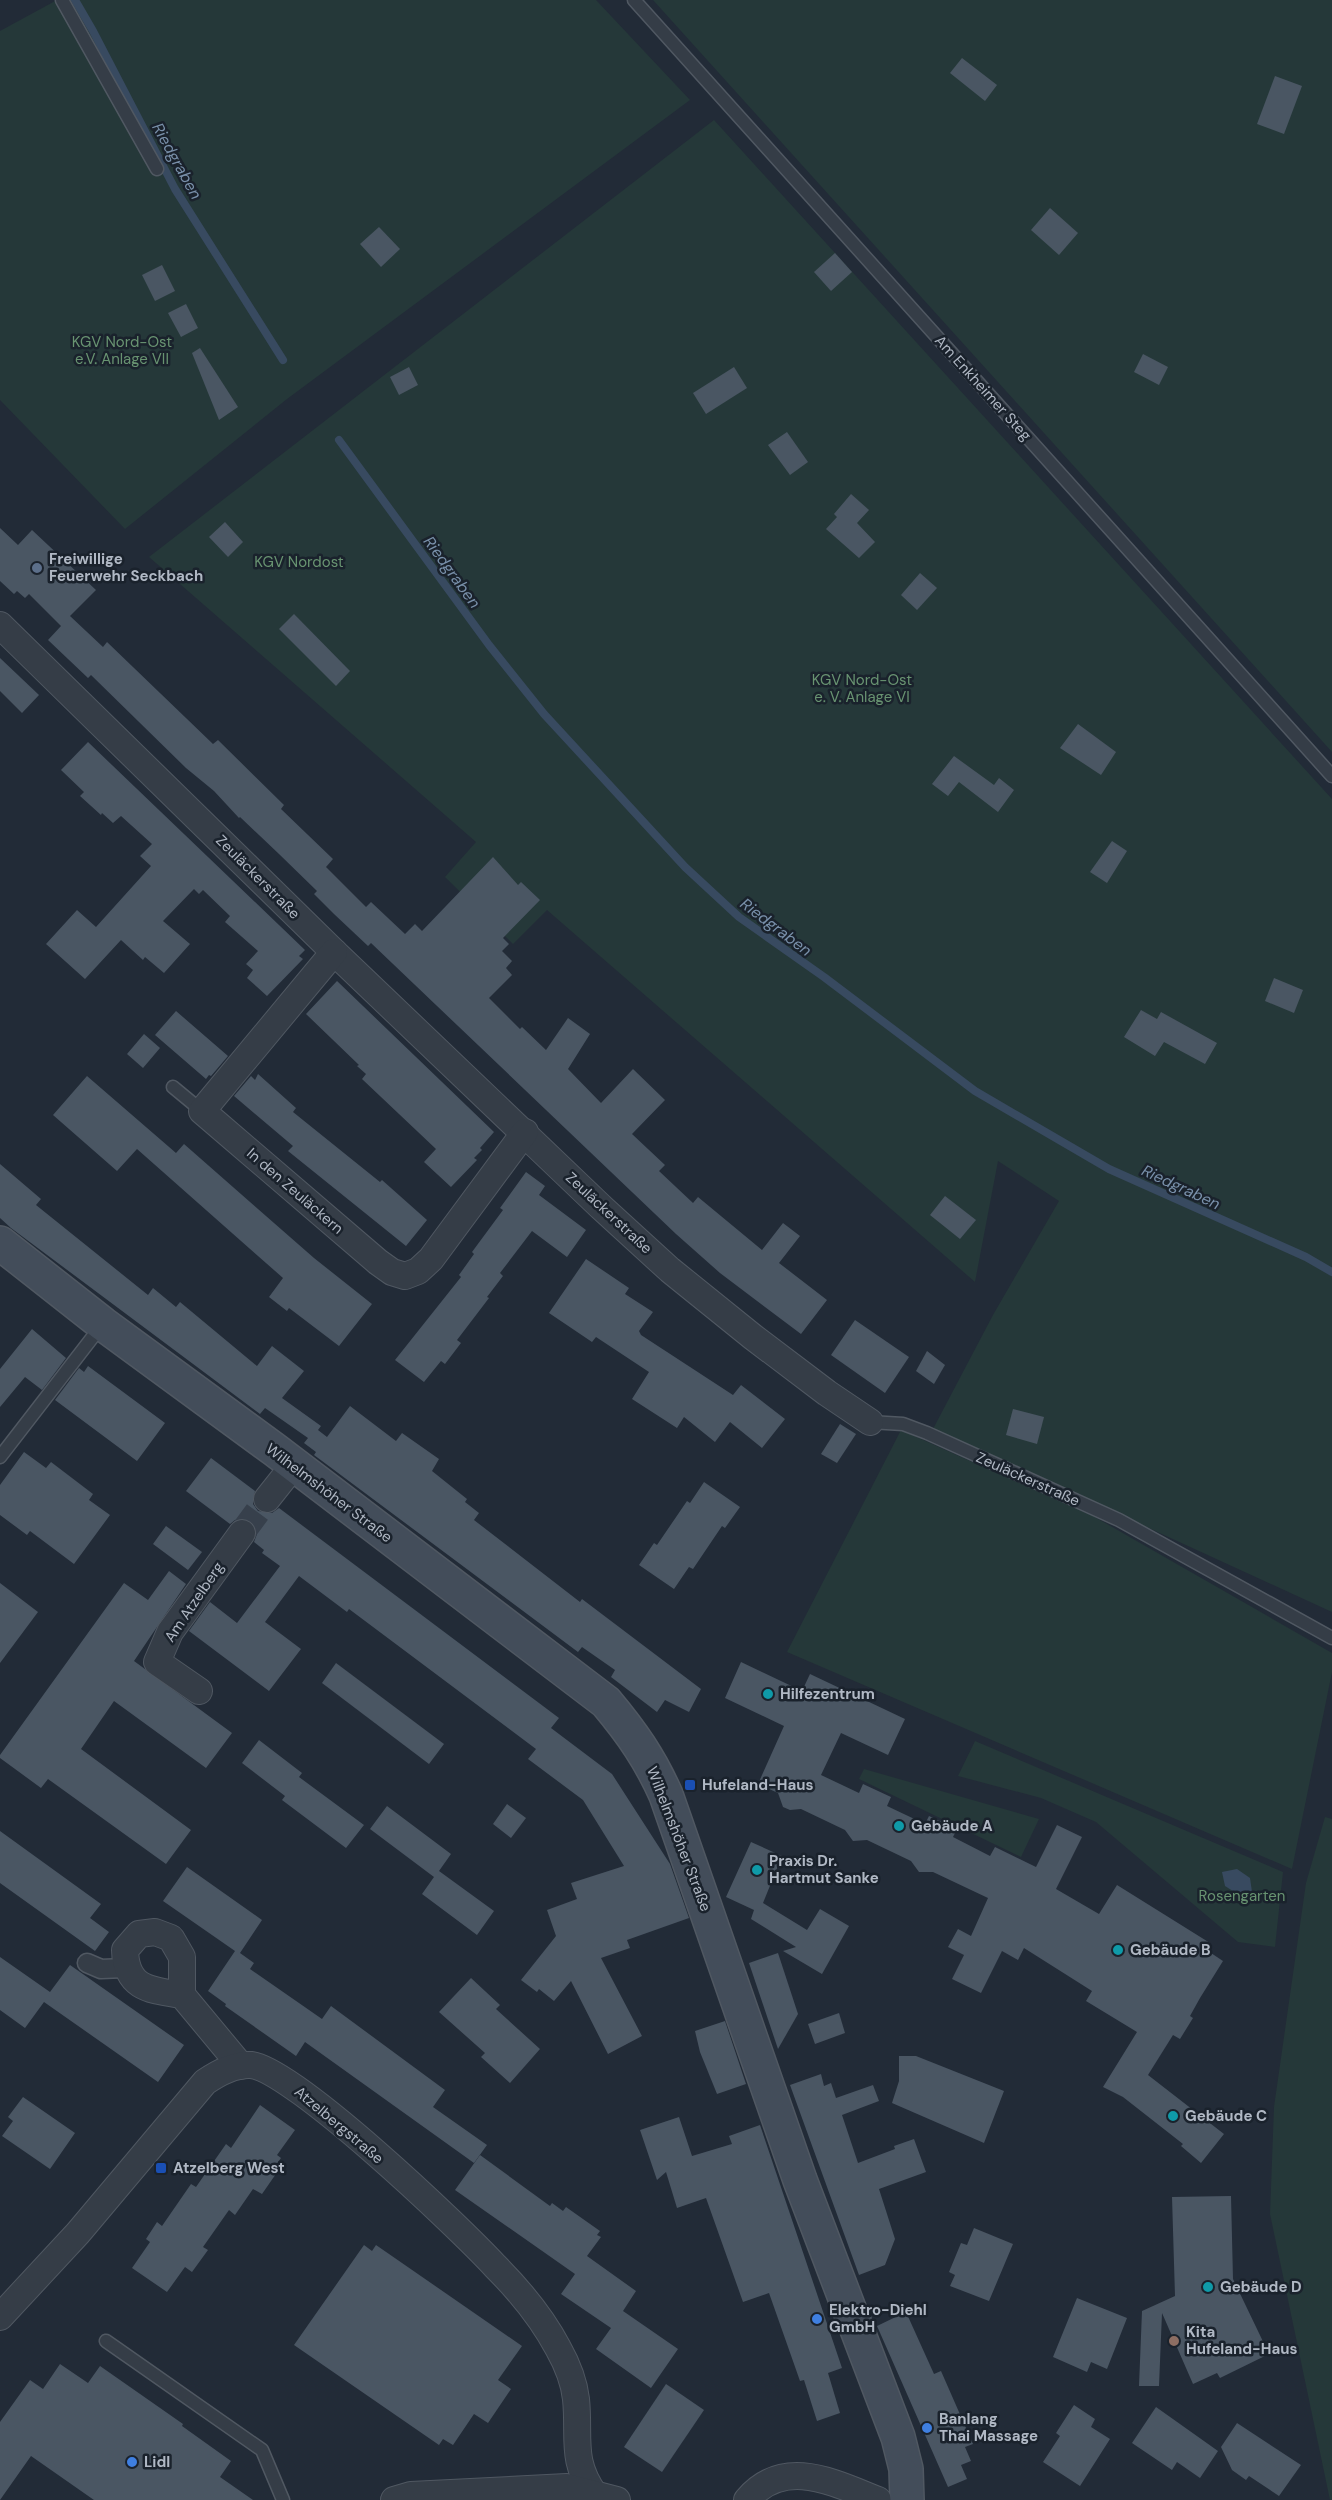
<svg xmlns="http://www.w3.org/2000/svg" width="1332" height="2500" font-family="'DM Sans',sans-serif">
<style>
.green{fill:#253839}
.water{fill:#384a60}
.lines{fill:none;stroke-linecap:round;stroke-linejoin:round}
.stream{stroke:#384a60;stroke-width:8}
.building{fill:#4a5663}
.minor-tunnel{stroke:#37404c;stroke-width:26;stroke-dasharray:26 13;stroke-linecap:butt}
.service-casing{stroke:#505862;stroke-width:15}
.pedestrian-casing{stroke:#505862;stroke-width:21}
.minor-casing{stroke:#505862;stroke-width:28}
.secondary-casing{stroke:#505862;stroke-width:36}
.service{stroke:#353d47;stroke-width:12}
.pedestrian{stroke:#353d47;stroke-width:18}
.minor{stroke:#353d47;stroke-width:26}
.secondary{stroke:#434d5a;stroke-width:33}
.service-dot{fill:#5c6f8a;stroke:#1a222c;stroke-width:2}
.culture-dot{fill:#0f9aa8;stroke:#1a222c;stroke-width:2}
.transit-dot{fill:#1a4fb4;stroke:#1a222c;stroke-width:2}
.shop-dot{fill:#3f7fe0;stroke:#1a222c;stroke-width:2}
.education-dot{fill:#8d6e63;stroke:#1a222c;stroke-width:2}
.labels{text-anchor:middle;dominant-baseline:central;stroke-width:5;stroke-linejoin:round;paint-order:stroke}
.park-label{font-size:15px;fill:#689371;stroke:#1a222c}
.street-label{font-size:15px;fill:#b0b8c4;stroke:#1a222c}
.poi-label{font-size:15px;font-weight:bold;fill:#b0b8c4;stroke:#1a222c;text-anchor:start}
.water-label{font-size:16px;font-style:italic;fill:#7990aa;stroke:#1a222c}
</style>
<rect width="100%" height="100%" fill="#222b37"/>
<g class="green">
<polygon points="57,0 596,0 690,100 287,399 125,529 0,400 0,31"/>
<polygon points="653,0 1332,0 1332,752"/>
<polygon points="714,120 1332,799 1332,1612 933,1429 993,1315 1059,1201 998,1161 975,1282 547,910 513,944 445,877 476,842 149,557"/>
<polygon points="901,1430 1093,1516 1332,1653 1332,1672 1292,1869 787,1652"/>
<polygon points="975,1741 1283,1872 1275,1947 1238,1942 1096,1822 1041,1798 958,1776"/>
<polygon points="864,1769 1039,1819 1021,1857 859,1779"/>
<polygon points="1325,1817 1332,1819 1332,2500 1330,2500 1270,2214 1274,2107 1306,1883"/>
</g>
<polygon class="water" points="1237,1869 1250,1878 1252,1892 1239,1895 1225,1886 1222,1872"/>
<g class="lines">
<g class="stream">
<polyline points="75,0 93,31 175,189 283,360"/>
<polyline points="339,440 489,645 544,714 685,867 739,917 824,977 975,1091 1109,1169 1306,1257 1332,1272"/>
</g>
</g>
<g class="building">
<polygon points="962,58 997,85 985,101 950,73"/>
<polygon points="1275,76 1302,86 1284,134 1257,124"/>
<polygon points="1050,208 1078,233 1059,255 1031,230"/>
<polygon points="379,227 400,249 381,267 360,244"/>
<polygon points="835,253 852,272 831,291 814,272"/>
<polygon points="162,265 175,291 155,301 142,275"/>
<polygon points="186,304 198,328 181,337 168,313"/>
<polygon points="200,348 238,407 219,420 192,353"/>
<polygon points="1143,354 1168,367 1159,385 1134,372"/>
<polygon points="409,367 418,385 399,395 390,377"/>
<polygon points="734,367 747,388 706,414 693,393"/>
<polygon points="787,432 808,462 790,475 768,445"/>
<polygon points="851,494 869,510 857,523 875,542 859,558 826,529 837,517 834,514"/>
<polygon points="225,522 243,542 228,557 209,537"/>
<polygon points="0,528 18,545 32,530 96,590 70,616 103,647 107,642 213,744 218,740 284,805 281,809 333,859 326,867 366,907 371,902 405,934 415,924 422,931 493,857 518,885 521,882 540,900 503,938 509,944 502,951 512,961 506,968 512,975 489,998 520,1029 522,1027 546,1050 568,1018 590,1034 568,1069 601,1103 633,1069 665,1100 632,1134 665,1165 659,1171 693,1203 698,1197 762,1250 783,1223 800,1236 779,1263 827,1300 801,1334 720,1273 676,1234 371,943 368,946 334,914 314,894 317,891 279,854 240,817 239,818 214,791 186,768 91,675 88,678 48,640 61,626 29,594 25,598 17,591 14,594 0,581"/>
<polygon points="920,573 937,588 917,610 901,595"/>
<polygon points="294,614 350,671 336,686 279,629"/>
<polygon points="0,658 39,695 22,713 0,691"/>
<polygon points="1078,724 1116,752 1101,775 1060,748"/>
<polygon points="88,742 305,950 299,956 303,959 267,996 247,978 253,970 246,964 258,951 225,922 230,916 203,890 199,894 194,889 163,921 190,944 164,973 145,957 143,960 121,940 85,979 46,944 77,910 96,927 151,866 140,856 152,844 121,816 113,823 102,813 101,815 80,796 84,792 61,770"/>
<polygon points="954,756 994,785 999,778 1014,790 998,812 959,782 948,796 932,784"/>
<polygon points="1112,841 1127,851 1107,883 1090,872"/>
<polygon points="1274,978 1303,990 1294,1013 1265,1001"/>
<polygon points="337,981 494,1132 480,1148 482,1150 474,1158 477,1160 451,1187 424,1162 436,1149 362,1079 366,1074 357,1066 359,1065 306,1014"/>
<polygon points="1141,1010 1157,1019 1161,1012 1217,1043 1205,1064 1164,1042 1155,1056 1124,1037"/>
<polygon points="176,1011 228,1056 211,1076 209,1075 206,1079 155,1035"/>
<polygon points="144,1034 160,1048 143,1068 127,1054"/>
<polygon points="258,1074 296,1108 293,1112 380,1182 382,1180 427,1220 406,1246 288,1151 293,1146 234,1096 251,1076 255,1080"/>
<polygon points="87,1076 176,1153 184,1144 314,1258 372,1304 339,1346 289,1308 287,1311 269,1297 283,1278 137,1149 117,1171 53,1115"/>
<polygon points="0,1164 41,1199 36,1205 148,1295 153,1288 176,1307 180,1302 257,1366 272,1346 304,1371 282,1398 321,1426 318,1430 327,1437 350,1406 396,1441 402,1433 439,1459 432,1471 467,1499 465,1502 479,1513 474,1520 580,1602 582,1599 701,1689 689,1712 665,1700 657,1712 611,1677 615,1670 582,1647 578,1652 314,1455 316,1452 304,1443 308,1438 265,1408 260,1414 11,1228 0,1218"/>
<polygon points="526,1172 545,1186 539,1195 586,1230 567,1257 532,1231 500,1273 503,1276 487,1297 489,1298 457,1340 461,1343 445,1364 441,1361 424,1382 395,1360 461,1277 459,1275 474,1254 472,1252 503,1210 500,1208"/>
<polygon points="945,1196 976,1220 960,1239 930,1215"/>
<polygon points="586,1259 629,1288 625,1294 653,1312 639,1331 641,1335 733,1395 741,1385 785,1419 762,1448 730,1422 715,1442 684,1417 677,1428 632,1399 649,1372 596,1337 592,1342 549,1313"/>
<polygon points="855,1320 909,1357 885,1393 831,1355"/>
<polygon points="32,1329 66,1358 42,1390 25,1377 0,1407 0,1369"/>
<polygon points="927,1351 945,1365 934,1384 916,1371"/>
<polygon points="88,1366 165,1423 137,1461 55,1400 79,1368 84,1372"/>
<polygon points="1013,1409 1044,1417 1037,1444 1006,1435"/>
<polygon points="840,1424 856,1434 837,1463 821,1454"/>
<polygon points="24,1452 46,1468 51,1462 93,1494 89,1500 110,1515 74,1564 30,1531 27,1535 0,1515 0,1485"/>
<polygon points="211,1458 255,1491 253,1504 258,1511 272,1513 279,1508 559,1718 551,1728 612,1774 670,1864 689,1918 627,1940 630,1948 601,1958 642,2036 608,2054 571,1981 554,2001 539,1989 537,1992 521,1980 556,1936 547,1910 577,1899 571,1883 624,1866 583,1800 528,1759 536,1749 349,1609 347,1612 299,1576 265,1622 301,1649 269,1691 189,1631 210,1602 237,1623 280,1566 262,1553 264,1550 254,1542 257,1534 251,1521 243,1518 235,1520 230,1524 186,1491"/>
<polygon points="704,1482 740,1507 725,1528 722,1526 693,1569 689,1567 674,1589 639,1565 654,1543 657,1545 687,1501 690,1503"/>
<polygon points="166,1526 202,1552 188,1570 153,1544"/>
<polygon points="169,1571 186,1584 134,1661 232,1733 206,1768 114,1701 81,1749 191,1830 166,1864 48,1779 41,1788 0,1758 0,1755 124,1583 148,1600"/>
<polygon points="0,1583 38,1612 0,1663"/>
<polygon points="741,1662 802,1691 810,1674 905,1719 888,1755 841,1733 821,1775 859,1793 863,1784 891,1797 887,1806 925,1824 929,1816 957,1829 953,1837 990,1856 995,1847 1036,1867 1057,1825 1082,1837 1056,1889 1099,1914 1117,1885 1210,1943 1205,1949 1223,1961 1200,1998 1190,2016 1193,2018 1180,2039 1173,2035 1148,2075 1224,2134 1201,2163 1181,2146 1183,2144 1123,2097 1103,2087 1137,2032 1086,2001 1092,1991 1024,1948 1018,1960 1002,1951 981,1993 952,1979 964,1955 948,1947 958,1929 971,1936 988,1898 933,1872 919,1872 911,1861 867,1840 853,1841 845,1830 801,1809 790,1810 783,1807 778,1793 758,1784 784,1726 725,1698"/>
<polygon points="336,1663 444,1744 429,1764 322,1683"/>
<polygon points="259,1740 302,1773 299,1777 364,1825 346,1848 282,1800 285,1796 242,1763"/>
<polygon points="507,1804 526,1818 511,1838 493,1824"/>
<polygon points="387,1806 451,1854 439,1871 494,1911 477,1935 422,1894 434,1877 370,1829"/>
<polygon points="0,1831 101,1904 90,1918 109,1932 95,1951 0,1883"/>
<polygon points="751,1842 782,1856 763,1903 807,1930 820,1909 849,1926 822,1974 783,1951 796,1947 751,1919 754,1910 726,1897"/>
<polygon points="187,1867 262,1920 240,1953 254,1963 250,1969 322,2019 331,2006 445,2090 433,2107 487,2145 474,2163 305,2042 296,2056 225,2006 226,2004 208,1991 235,1951 163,1901"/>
<polygon points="778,1953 798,2014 778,2049 749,1963"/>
<polygon points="0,1957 50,1992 70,1965 184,2045 158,2082 44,2002 25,2028 0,2010"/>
<polygon points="471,1978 500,2005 496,2009 540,2049 510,2083 481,2057 485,2053 439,2012"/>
<polygon points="839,2013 845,2033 815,2044 808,2024"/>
<polygon points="725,2021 746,2084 717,2094 700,2052 695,2031"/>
<polygon points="899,2056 916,2056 1004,2091 984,2143 892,2103 899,2081"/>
<polygon points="821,2074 824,2086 831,2083 836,2098 873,2085 879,2101 842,2115 858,2163 895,2149 894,2146 914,2139 926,2172 879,2189 895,2239 885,2265 859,2275 790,2085"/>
<polygon points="23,2097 75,2133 50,2169 2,2136 13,2121 8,2117"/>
<polygon points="260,2105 295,2130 277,2155 281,2158 274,2168 278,2171 262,2194 253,2189 235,2215 229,2210 203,2247 208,2250 192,2272 185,2267 167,2292 132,2268 150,2242 146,2239 157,2222 162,2226 191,2184 196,2187 226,2144 231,2148"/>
<polygon points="679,2117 692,2156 732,2144 729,2136 760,2125 842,2368 828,2373 840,2413 817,2421 804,2380 800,2381 769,2293 743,2302 706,2198 677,2208 666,2172 657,2180 640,2130"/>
<polygon points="480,2155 550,2206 552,2203 563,2211 566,2207 600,2231 597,2235 601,2237 587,2256 636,2291 623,2311 678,2349 651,2388 596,2349 611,2328 561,2294 575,2274 455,2190"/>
<polygon points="1231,2196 1233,2279 1269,2354 1220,2378 1217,2373 1193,2384 1162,2313 1159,2386 1139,2386 1142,2311 1175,2296 1172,2197"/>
<polygon points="974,2228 1013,2244 989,2301 950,2286 955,2275 949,2272 961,2243 967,2245"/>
<polygon points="364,2245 372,2251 376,2245 522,2346 498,2380 511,2389 488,2423 474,2414 453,2445 443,2439 439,2445 294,2345"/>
<polygon points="1077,2298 1127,2318 1107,2369 1091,2362 1087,2372 1053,2357"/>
<polygon points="906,2312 934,2374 941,2371 973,2444 965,2447 971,2461 961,2465 967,2479 948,2487 877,2326"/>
<polygon points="60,2364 88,2383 100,2366 183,2424 182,2426 231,2461 220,2477 253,2500 94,2500 31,2456 0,2500 0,2422 30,2380 43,2389"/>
<polygon points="666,2384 704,2410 662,2472 624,2447"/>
<polygon points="1074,2405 1095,2419 1091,2427 1110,2439 1080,2486 1043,2462 1060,2436 1056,2433"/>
<polygon points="1156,2407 1218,2451 1200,2478 1177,2462 1172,2470 1132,2443"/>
<polygon points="1237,2423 1301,2465 1279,2496 1249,2476 1246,2480 1232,2470 1221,2447"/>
</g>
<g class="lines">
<polyline class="minor-tunnel" points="242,1533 267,1499"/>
<g class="service-casing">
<g id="service">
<polyline points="62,0 157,169"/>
<polyline points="634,0 1332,776"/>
<polyline points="173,1087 202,1111"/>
<polyline points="870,1422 903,1424 927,1433 1119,1520 1332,1638"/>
<polyline points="0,1457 102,1325"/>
<polyline points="106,2341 262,2450 283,2500"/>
</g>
</g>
<g class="pedestrian-casing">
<polyline id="pedestrian" points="87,1963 101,1969 125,1968"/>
</g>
<g class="minor-casing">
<g id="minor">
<polyline points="0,625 334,952 601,1207 670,1270 753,1337 827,1393 870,1422"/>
<polyline points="334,952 202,1111 378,1262 392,1272 405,1276 418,1271 431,1259 525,1132"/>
<polyline points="267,1499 294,1465"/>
<polyline points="199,1691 157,1662 170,1632 242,1533"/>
<path d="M182,1995c-32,-5 -56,-6 -57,-45l14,-16 16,-2 16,6 11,19v38l59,71"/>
<path d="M0,2317l78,-84 127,-151c13,-9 30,-18 46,-17 42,4 209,163 244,201 24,24 47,52 63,82 9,16 16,33 18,51 4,39 -6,61 19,96"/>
<polyline points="394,2500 411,2495 567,2487 617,2500"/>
<path d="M747,2500c37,-44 87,-17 131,0"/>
</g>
</g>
<g class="secondary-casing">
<path id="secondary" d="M0,1243l103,81 172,126 331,252c26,31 44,57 60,93l134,385 98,257 8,32 1,31"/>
</g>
<use href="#service" class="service"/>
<use href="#pedestrian" class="pedestrian"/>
<use href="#minor" class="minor"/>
<use href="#secondary" class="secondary"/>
</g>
<circle class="service-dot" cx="37" cy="568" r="6"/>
<g class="culture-dot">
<circle cx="768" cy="1694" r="6"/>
<circle cx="899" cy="1826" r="6"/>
<circle cx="757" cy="1870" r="6"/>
<circle cx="1118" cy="1950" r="6"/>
<circle cx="1173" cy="2116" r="6"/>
<circle cx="1208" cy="2287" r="6"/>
</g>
<g class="transit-dot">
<rect x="684" y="1779" width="12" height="12" rx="3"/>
<rect x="155" y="2162" width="12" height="12" rx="3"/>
</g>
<g class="shop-dot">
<circle cx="817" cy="2319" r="6"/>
<circle cx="927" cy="2428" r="6"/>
<circle cx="132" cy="2462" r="6"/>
</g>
<circle class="education-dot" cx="1174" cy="2341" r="6"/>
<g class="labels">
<g class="park-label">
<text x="122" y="342">KGV Nord-Ost<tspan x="122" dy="17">e.V. Anlage VII</tspan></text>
<text x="299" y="562">KGV Nordost</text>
<text x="862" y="680">KGV Nord-Ost<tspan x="862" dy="17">e. V. Anlage VI</tspan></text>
<text x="1242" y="1896">Rosengarten</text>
</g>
<g class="street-label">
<text transform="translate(983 388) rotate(48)">Am Enkheimer Steg</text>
<text transform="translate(258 877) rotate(45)">Zeuläckerstraße</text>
<text transform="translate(295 1191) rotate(41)">In den Zeuläckern</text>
<text transform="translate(609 1213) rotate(43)">Zeuläckerstraße</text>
<text transform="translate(1028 1479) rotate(24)">Zeuläckerstraße</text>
<text transform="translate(329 1493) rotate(37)">Wilhelmshöher Straße</text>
<text transform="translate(194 1602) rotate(-56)">Am Atzelberg</text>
<text transform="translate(679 1839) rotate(69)">Wilhelmshöher Straße</text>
<text transform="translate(339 2125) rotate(40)">Atzelbergstraße</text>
</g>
<g class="poi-label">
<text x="49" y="559">Freiwillige<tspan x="49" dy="17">Feuerwehr Seckbach</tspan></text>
<text x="780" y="1694">Hilfezentrum</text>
<text x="702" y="1785">Hufeland-Haus</text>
<text x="911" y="1826">Gebäude A</text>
<text x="769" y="1861">Praxis Dr.<tspan x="769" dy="17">Hartmut Sanke</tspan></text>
<text x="1130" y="1950">Gebäude B</text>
<text x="1185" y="2116">Gebäude C</text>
<text x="173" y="2168">Atzelberg West</text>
<text x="1220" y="2287">Gebäude D</text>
<text x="829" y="2310">Elektro-Diehl<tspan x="829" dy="17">GmbH</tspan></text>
<text x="1186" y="2332">Kita<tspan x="1186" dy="17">Hufeland-Haus</tspan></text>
<text x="939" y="2419">Banlang<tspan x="939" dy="17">Thai Massage</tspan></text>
<text x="144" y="2462">Lidl</text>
</g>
<g class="water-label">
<text transform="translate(177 161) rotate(61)">Riedgraben</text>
<text transform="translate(452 572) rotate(54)">Riedgraben</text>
<text transform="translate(776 927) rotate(37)">Riedgraben</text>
<text transform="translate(1181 1187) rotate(25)">Riedgraben</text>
</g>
</g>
</svg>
